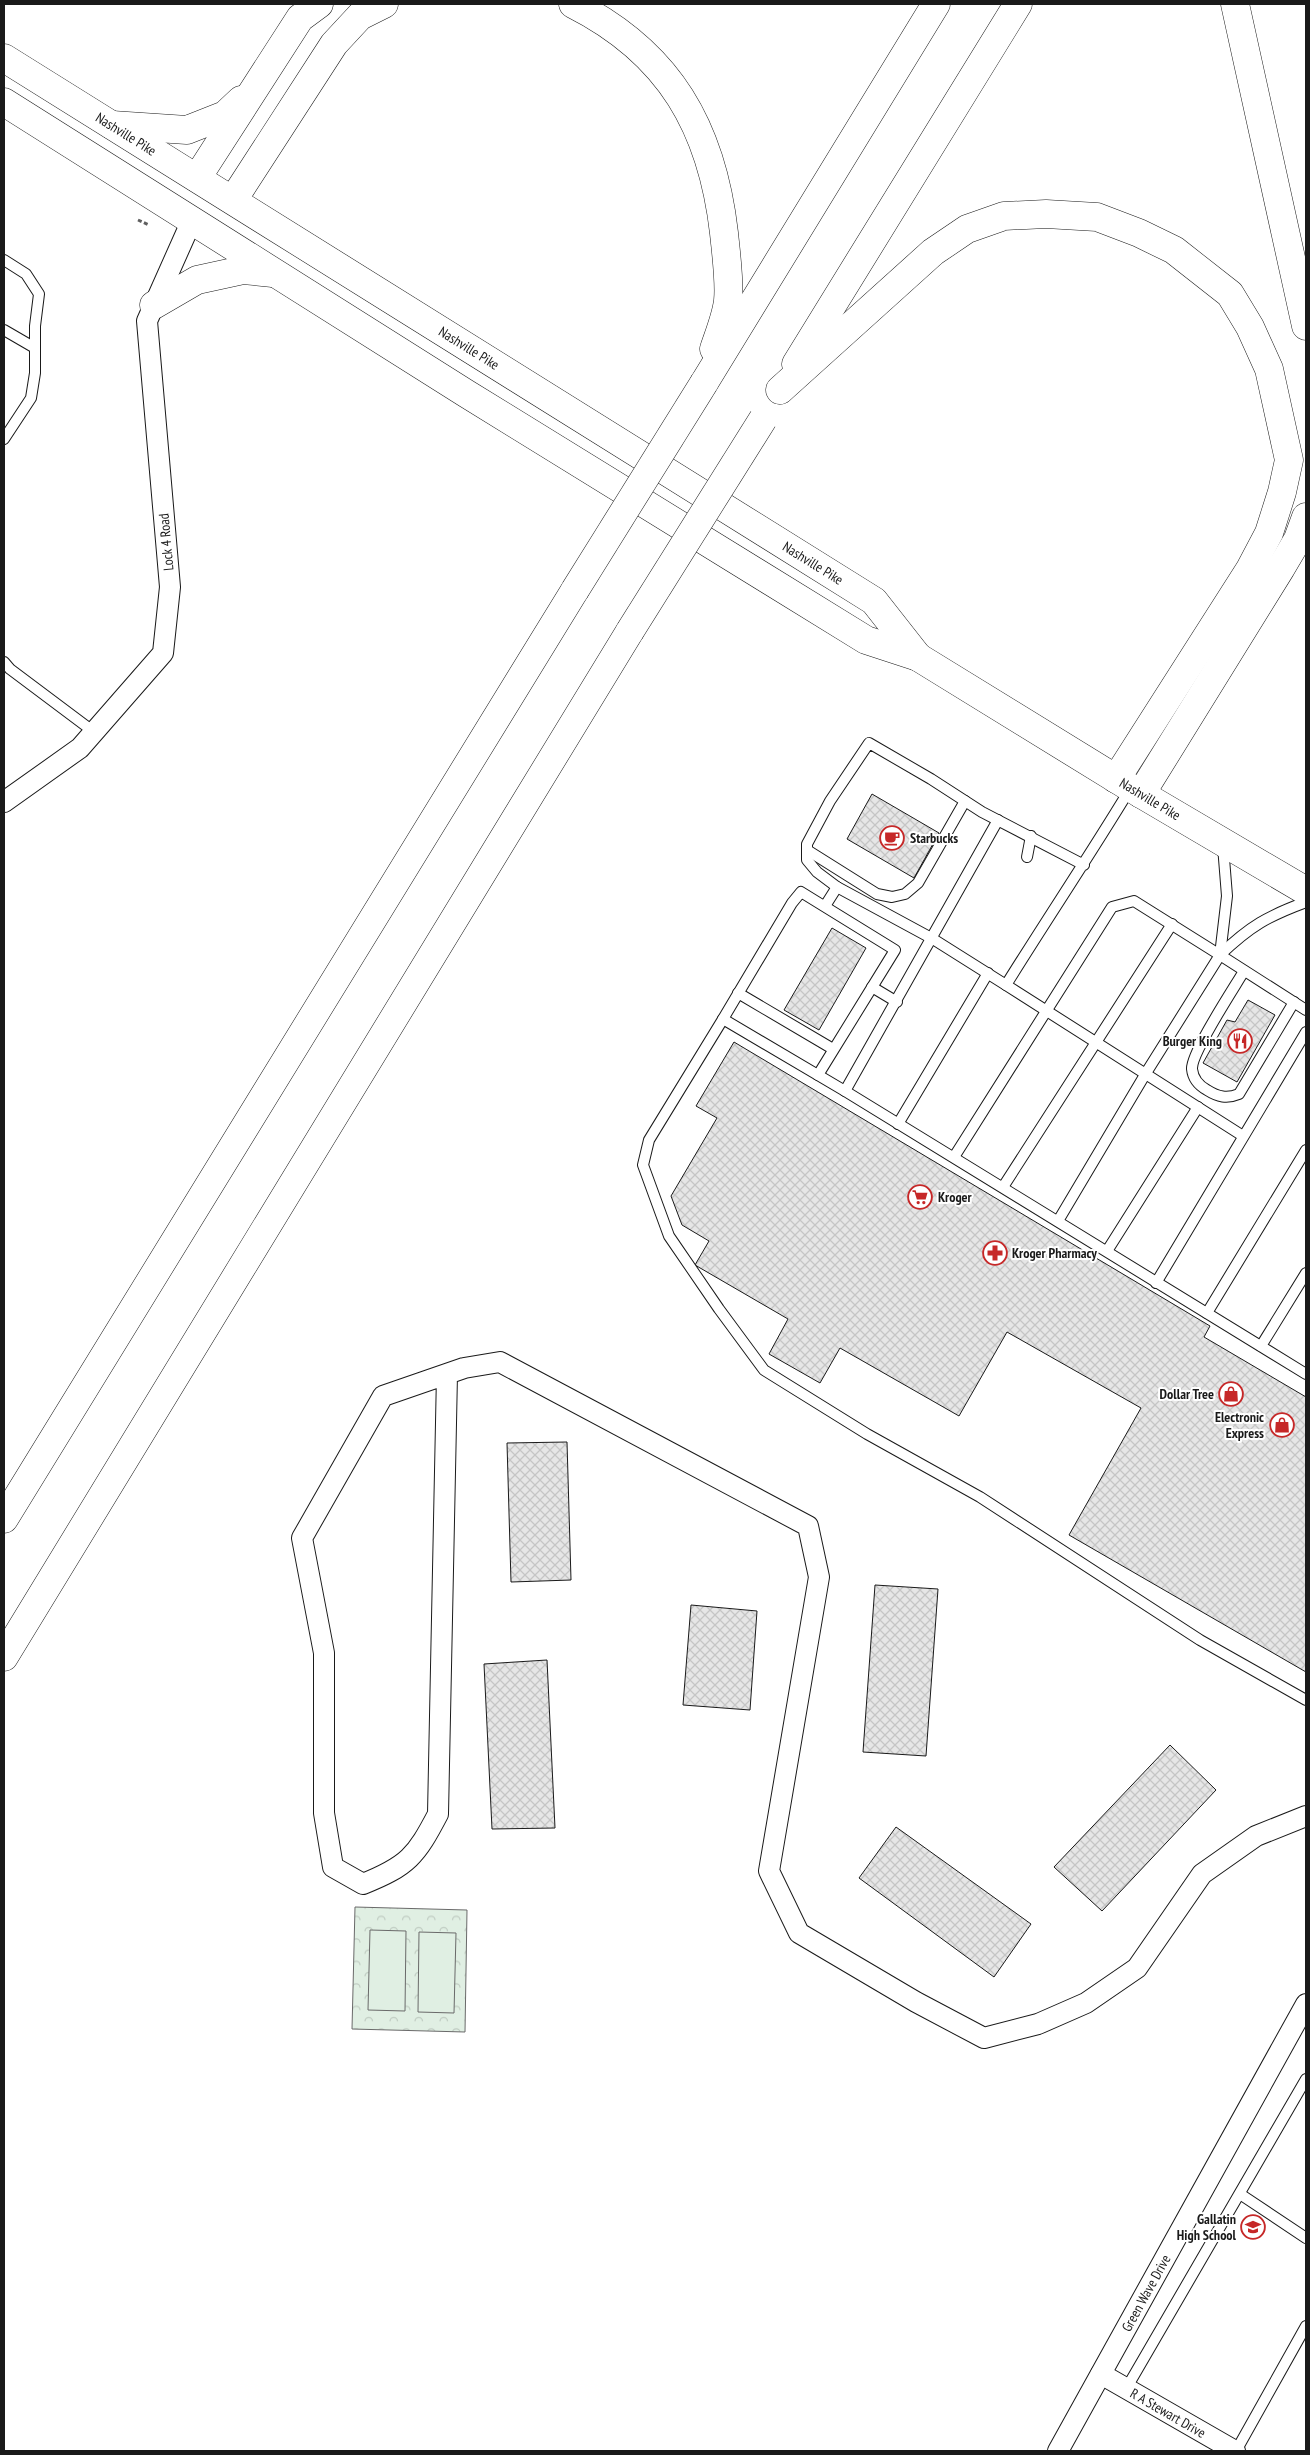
<svg xmlns="http://www.w3.org/2000/svg" width="1310" height="2455" font-family="'PT Sans Narrow',sans-serif">
<style>
.park{fill:url(#park-crowns);stroke:#6a6a6a}
.pitch{fill:#e0efe3;stroke:#6a6a6a}
.building{fill:url(#building-cross-hatch);stroke:#1a1a1a}
.lines{fill:none;stroke-linecap:round;stroke-linejoin:round}
.service-casing{stroke:#1a1a1a;stroke-width:12}
.minor-casing{stroke:#1a1a1a;stroke-width:22}
.primary-casing{stroke:#1a1a1a;stroke-width:29}
.trunk-casing{stroke:#1a1a1a;stroke-width:29}
.path{stroke:#5f5f5f;stroke-width:3;stroke-dasharray:4 2.5;stroke-linecap:butt}
.service{stroke:#fff;stroke-width:10}
.minor{stroke:#fff;stroke-width:20}
.primary{stroke:#fff;stroke-width:28}
.trunk{stroke:#fff;stroke-width:28}
.trunk-bridge-casing{stroke:#1a1a1a;stroke-width:29;stroke-linecap:butt}
.trunk-bridge{stroke:#fff;stroke-width:28}
.labels{text-anchor:middle;dominant-baseline:central;stroke-width:4;stroke-linejoin:round;paint-order:stroke}
.street-label{font-size:14px;fill:#1a1a1a;stroke:#fff}
.poi-label{font-size:14px;font-weight:bold;fill:#1a1a1a;stroke:#fff;text-anchor:end}
</style>
<defs>
<pattern id="park-crowns" width="20" height="18" patternUnits="userSpaceOnUse" patternTransform="scale(1.25)"><rect width="20" height="18" fill="#e0efe3"/><path d="M2 6a3 3 0 1 1 6 0M12 15a3 3 0 1 1 6 0" fill="none" stroke="#c0ccc2"/></pattern>
<pattern id="building-cross-hatch" width="8" height="8" patternUnits="userSpaceOnUse" patternTransform="scale(1.25)"><rect width="8" height="8" fill="#e6e6e6"/><path d="M0 0l8 8M0 8l8-8" fill="none" stroke="#c5c5c5"/></pattern>
</defs>
<rect width="100%" height="100%" fill="#fff"/>
<polygon class="park" points="355,1907 467,1910 465,2032 352,2029"/>
<g class="pitch">
<polygon points="370,1930 406,1931 405,2011 368,2010"/>
<polygon points="419,1932 456,1933 454,2013 418,2012"/>
</g>
<g class="building">
<polygon points="872,794 939,833 914,878 847,839"/>
<polygon points="832,928 866,948 819,1030 784,1010"/>
<polygon points="1248,1000 1275,1015 1237,1082 1203,1063 1227,1020 1235,1022"/>
<polygon points="734,1042 1210,1326 1204,1337 1306,1397 1306,1672 1069,1535 1141,1408 1007,1332 959,1416 840,1348 820,1383 769,1354 788,1319 695,1265 709,1241 682,1225 671,1196 717,1118 696,1106"/>
<polygon points="567,1442 571,1580 511,1582 507,1443"/>
<polygon points="875,1585 938,1589 926,1756 863,1752"/>
<polygon points="691,1605 757,1611 750,1710 683,1705"/>
<polygon points="547,1660 555,1828 492,1829 484,1664"/>
<polygon points="1170,1745 1216,1790 1102,1911 1054,1867"/>
<polygon points="896,1827 1031,1924 994,1977 859,1878"/>
</g>
<g class="lines">
<g class="service-casing">
<g id="service">
<polyline points="4,260 26,274 39,294 35,326 35,373 31,398 4,439"/>
<polyline points="4,330 35,348"/>
<polyline points="4,662 10,669 94,732"/>
<polyline points="807,850 877,894 892,897 905,894 918,883 965,801"/>
<polyline points="1027,857 1031,836"/>
<path d="M1084,865l-102,-53 -51,-33 -62,-36 -39,58 -23,43v16l10,12 20,15 96,52 73,46c41,-66 84,-130 124,-196"/>
<polyline points="825,906 837,887"/>
<polyline points="1220,955 1227,896 1223,846"/>
<path d="M1220,955c30,-29 48,-39 86,-53"/>
<path d="M1244,971c-10,17 -53,82 -52,98 1,10 6,16 15,21 11,7 20,9 32,4l55,-92"/>
<polyline points="1006,985 1243,1136"/>
<polyline points="872,987 897,1002"/>
<polyline points="738,993 833,1049"/>
<polyline points="723,1019 792,903 801,892 895,950 818,1075"/>
<polyline points="845,1091 998,820"/>
<polyline points="898,1124 988,973"/>
<polyline points="954,1157 1112,907 1134,901 1220,955"/>
<polyline points="1003,1187 1172,924"/>
<polyline points="1058,1221 1146,1073 1220,955 1306,1010"/>
<polyline points="1107,1251 1198,1107"/>
<polyline points="1156,1283 1306,1032"/>
<polyline points="1207,1313 1306,1150"/>
<polyline points="1261,1346 1306,1273"/>
<polyline points="1306,1374 845,1091 723,1019 649,1140 643,1165 669,1236 719,1309 764,1370 867,1434 980,1497 1200,1640 1306,1700"/>
<polyline points="1240,2194 1306,2238"/>
<polyline points="1126,2389 1306,2079"/>
<polyline points="1236,2451 1306,2326"/>
</g>
</g>
<g class="minor-casing">
<g id="minor">
<polyline points="4,802 80,748 163,653 170,587 147,321 192,220"/>
<path d="M447,1374l-9,440c-22,42 -30,52 -75,70l-30,-17 -9,-54v-160l-22,-115 81,-142 81,-28 36,-6 308,164 11,51 -50,294 30,62 117,69 68,36 54,-14 48,-21 51,-35 65,-94 54,-38 50,-20"/>
<polyline points="1101,2374 1235,2451"/>
<polyline points="1058,2451 1306,2004"/>
</g>
</g>
<g class="primary-casing">
<g id="primary">
<polyline points="4,58 874,601 918,657"/>
<polyline points="4,102 467,394 866,640 918,657 1131,788 1306,891"/>
<polyline points="154,305 197,280 243,270 273,273"/>
</g>
</g>
<g class="trunk-casing">
<g id="trunk">
<path d="M573,4c97,49 139,124 151,229 2,20 6,49 4,68 -2,16 -9,33 -14,48"/>
<polyline points="1235,4 1306,326"/>
<polyline points="112,125 187,130 225,115 241,100"/>
<polyline points="197,178 300,18 319,4"/>
<polyline points="233,200 334,44 360,16 384,4"/>
<polyline points="796,364 1018,4"/>
<polyline points="704,383 936,4"/>
<polyline points="780,390 933,252 967,229 1004,216 1046,214 1097,217 1139,233 1174,250 1230,294 1250,327 1269,369 1289,460 1282,492 1269,533 1250,569 1116,779"/>
<polyline points="1141,794 1281,568 1298,539 1306,517"/>
<polyline points="4,1519 575,590"/>
<polyline points="4,1657 630,631"/>
</g>
</g>
<polyline class="path" points="138,220 149,225"/>
<use href="#service" class="service"/>
<use href="#minor" class="minor"/>
<use href="#primary" class="primary"/>
<use href="#trunk" class="trunk"/>
<g class="trunk-bridge-casing">
<g id="trunk-bridge">
<polyline points="575,590 704,383"/>
<polyline points="630,631 763,419"/>
</g>
</g>
<use href="#trunk-bridge" class="trunk-bridge"/>
</g>
<defs>
<g id="cafe-ring" transform="scale(1.25)"><circle r="9.5" fill="#fff" stroke="#c62828" stroke-width="1.5"/><path d="M-5.5-4.5H6V0H3Q3 3.5 0 3.5H-2.5Q-5.5 3.5-5.5 0ZM3-3.2v2h1.7v-2ZM-6 4.5H4V6H-6Z" fill="#c62828"/></g>
<g id="restaurant-ring" transform="scale(1.25)"><circle r="9.5" fill="#fff" stroke="#c62828" stroke-width="1.5"/><path d="M-5-6h1v4h1v-4h1v4h1v-4h1v5L-1.5 .5V6h-2V.5L-5-1ZM5-6V6H3V1.5H1.5Q1.5-4 5-6Z" fill="#c62828"/></g>
<g id="supermarket-ring" transform="scale(1.25)"><circle r="9.5" fill="#fff" stroke="#c62828" stroke-width="1.5"/><path d="M-6-5.5h2.5l.6 2H6L4.5 2H-2.5L-4.4-4H-6ZM-1.5 3.2a1.3 1.3 0 1 0 .1 0ZM3 3.2a1.3 1.3 0 1 0 .1 0Z" fill="#c62828"/></g>
<g id="pharmacy-ring" transform="scale(1.25)"><circle r="9.5" fill="#fff" stroke="#c62828" stroke-width="1.5"/><path d="M-2-6h4v4h4v4h-4v4h-4v-4h-4v-4h4Z" fill="#c62828"/></g>
<g id="shop-ring" transform="scale(1.25)"><circle r="9.5" fill="#fff" stroke="#c62828" stroke-width="1.5"/><path d="M-5-2.5h2.3a2.7 3.5 0 0 1 5.4 0H5L5.5 6h-11ZM-1.5-2.5h3a1.5 2.3 0 0 0-3 0Z" fill="#c62828"/></g>
<g id="school-ring" transform="scale(1.25)"><circle r="9.5" fill="#fff" stroke="#c62828" stroke-width="1.5"/><path d="M0-5L7-2L0 1L-7-2ZM-4 1L0 2.5L4 1V4Q0 6-4 4Z" fill="#c62828"/></g>
</defs>
<g fill-rule="evenodd">
<use href="#cafe-ring" x="892" y="838"/>
<use href="#restaurant-ring" x="1240" y="1041"/>
<use href="#supermarket-ring" x="920" y="1197"/>
<use href="#pharmacy-ring" x="995" y="1253"/>
<use href="#shop-ring" x="1231" y="1394"/>
<use href="#shop-ring" x="1282" y="1425"/>
<use href="#school-ring" x="1253" y="2227"/>
</g>
<g class="labels">
<g class="street-label">
<text transform="translate(126 134) rotate(32)">Nashville Pike</text>
<text transform="translate(469 348) rotate(32)">Nashville Pike</text>
<text transform="translate(166 542) rotate(-95)">Lock 4 Road</text>
<text transform="translate(813 563) rotate(32)">Nashville Pike</text>
<text transform="translate(1150 799) rotate(31)">Nashville Pike</text>
<text transform="translate(1146 2293) rotate(-61)">Green Wave Drive</text>
<text transform="translate(1168 2413) rotate(30)">R A Stewart Drive</text>
</g>
<g class="poi-label">
<text x="910" y="838" text-anchor="start">Starbucks</text>
<text x="1222" y="1041">Burger King</text>
<text x="938" y="1197" text-anchor="start">Kroger</text>
<text x="1012" y="1253" text-anchor="start">Kroger Pharmacy</text>
<text x="1214" y="1394">Dollar Tree</text>
<text x="1264" y="1417">Electronic<tspan x="1264" dy="16">Express</tspan></text>
<text x="1236" y="2219">Gallatin<tspan x="1236" dy="16">High School</tspan></text>
</g>
</g>
<rect width="1310" height="2455" fill="none" stroke="#1a1a1a" stroke-width="10"/>
</svg>
